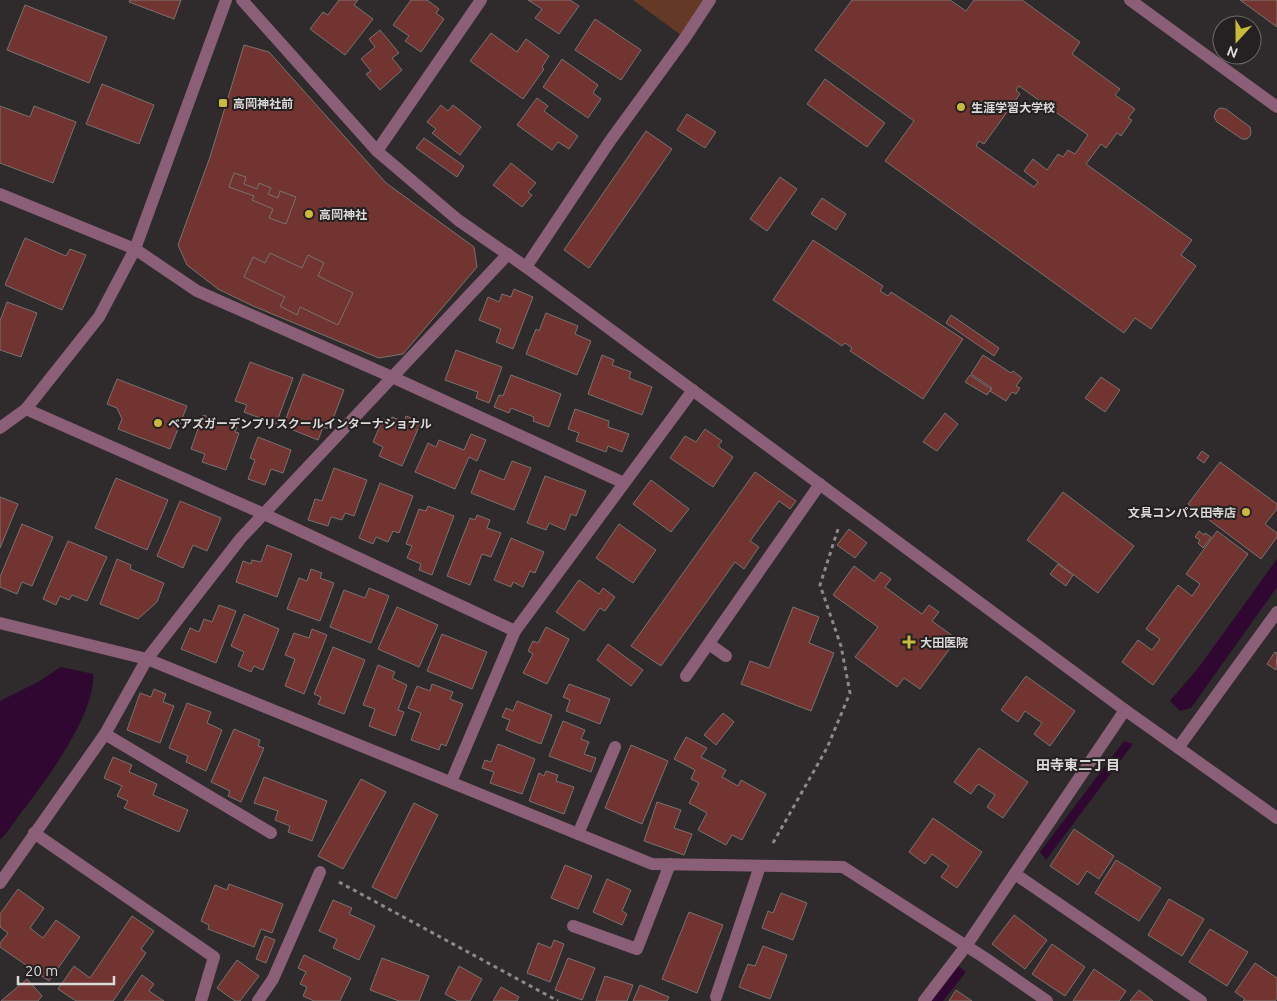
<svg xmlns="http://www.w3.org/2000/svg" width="1277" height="1001" font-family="Ubuntu,'Noto Sans JP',sans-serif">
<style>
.green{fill:#643926}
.water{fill:#2f0731}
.building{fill:#713431;stroke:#787271;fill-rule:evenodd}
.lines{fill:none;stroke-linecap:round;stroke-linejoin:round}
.path{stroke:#8d8989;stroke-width:3;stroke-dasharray:4 4;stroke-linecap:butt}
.minor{stroke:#8b5f77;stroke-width:12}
.poi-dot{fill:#c9ba3a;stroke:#252021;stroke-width:2}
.labels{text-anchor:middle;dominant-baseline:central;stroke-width:4;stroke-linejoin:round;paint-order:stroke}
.poi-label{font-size:12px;font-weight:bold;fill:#dcd9d9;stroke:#252021;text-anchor:start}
.neighbourhood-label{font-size:14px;font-weight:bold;fill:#dcd9d9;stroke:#252021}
</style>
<rect width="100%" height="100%" fill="#2f2a2b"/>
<polygon class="green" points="633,0 710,0 685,38"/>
<g class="water">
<polygon points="1277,559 1277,587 1191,708 1180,711 1170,701 1199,667"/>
<path d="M61,667l32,7c3,39 -46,105 -69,135 -8,10 -15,22 -24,31v-139l38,-19z"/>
<polygon points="1124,741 1133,744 1046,860 1040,852"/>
<polygon points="957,965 966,972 943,1001 929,1001"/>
</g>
<g class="building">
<polygon points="130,0 181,0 174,19 129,2"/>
<polygon points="339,0 358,0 354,5 373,19 345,55 310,29 323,12 328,15"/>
<polygon points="411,0 427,0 439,9 436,13 444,19 421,52 405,41 409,36 393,25"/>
<polygon points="528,0 570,0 579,6 559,34 535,18 542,9"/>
<path d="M852,0h98l16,11 8,-11h48l58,42 -8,12 48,35 -5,6 20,14 -7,9 4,2 -11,16 -4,-3 -11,15 -5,-4 -15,20 106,76 -11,15 15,11 -45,63 -16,-11 -11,15 -239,-172 29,-40 -99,-71zM1019,86l69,49 -13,19 -7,-4 -5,7 -5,-3 -11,16 -14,-11 -9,12 14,11 -4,5 -58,-41 3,-5 5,3 36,-50 -4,-4z"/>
<polygon points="1240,0 1277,0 1277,27"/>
<polygon points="25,5 107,37 89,83 7,50"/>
<polygon points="595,19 641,50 621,80 575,50"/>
<polygon points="380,30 399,53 392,58 402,70 380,90 366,74 371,71 361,59 375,47 369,39"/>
<polygon points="491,33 517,52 526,39 549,56 542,67 544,69 523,99 470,61"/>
<polygon points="244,45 269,52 386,183 474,247 477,267 403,354 379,358 253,306 218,289 187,265 178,245 210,157"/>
<polygon points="562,59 598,85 593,93 601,99 588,118 543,87"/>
<polygon points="825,79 885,123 867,147 807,104"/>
<polygon points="102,84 154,105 139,144 86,124"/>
<polygon points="537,98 548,106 544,111 578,136 569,149 558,142 552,150 517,125"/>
<polygon points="441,105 448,111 453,105 481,127 460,155 432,133 436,129 427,122"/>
<polygon points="0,106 30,117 34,106 76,122 53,183 0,163"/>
<polygon points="1220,108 1226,109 1250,127 1251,132 1250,136 1247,139 1242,139 1217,122 1214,117 1216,111"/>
<polygon points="687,114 716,132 705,148 677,130"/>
<polygon points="646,131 672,149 589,268 564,250"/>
<polygon points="424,138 464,166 457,177 416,148"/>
<polygon points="511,163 536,183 528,192 532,195 522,207 493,185"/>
<polygon points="234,173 246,177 244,184 257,189 259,183 271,188 268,194 278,198 280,191 296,197 286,224 269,218 273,209 252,200 254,196 229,187"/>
<polygon points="780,177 797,189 767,231 750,219"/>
<polygon points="822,198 846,214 836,230 811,214"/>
<polygon points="25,238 66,256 70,249 86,255 62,310 5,285"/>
<polygon points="813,240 883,286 880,291 888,296 891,292 963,339 923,399 850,351 852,348 845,343 842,346 773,300"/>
<polygon points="270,253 302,268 308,255 324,263 318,276 353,293 338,325 300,307 297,315 280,306 285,297 244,277 253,257 265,263"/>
<polygon points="514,289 533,297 513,349 496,342 501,329 479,320 488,297 499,302 502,294 511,297"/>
<polygon points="7,302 37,313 21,357 0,350 0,321"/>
<polygon points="546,313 578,326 575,334 591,341 577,375 526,354 536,329 539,331"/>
<polygon points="951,315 999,348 994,356 946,323"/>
<polygon points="456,350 502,367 489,403 476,398 478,392 445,380"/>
<polygon points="602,355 614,360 612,365 631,372 629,378 652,387 642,415 588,394"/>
<polygon points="983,355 1011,373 1013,371 1022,378 1016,386 1020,388 1016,394 1012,392 1006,401 990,391 992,388 971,374"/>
<polygon points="250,362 293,378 276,424 244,412 247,405 235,401"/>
<polygon points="303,374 344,390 329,429 323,427 318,440 283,426"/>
<polygon points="511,375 561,394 549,427 533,421 534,417 511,408 509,413 494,407 499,395 503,396"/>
<polygon points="970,375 991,389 987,395 965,382"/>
<polygon points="1101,377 1120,390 1105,412 1085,398"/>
<polygon points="117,379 187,406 170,449 118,429 122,419 117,408 107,404"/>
<polygon points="575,409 609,421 608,427 629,434 622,452 608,446 606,452 576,441 579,433 568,429"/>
<polygon points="945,413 958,424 937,451 923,442"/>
<polygon points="203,415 237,427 235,432 239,433 226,470 202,462 205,454 191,449"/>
<polygon points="406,416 421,422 402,466 379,456 383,447 373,442 383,419 390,421 392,417 404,422"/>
<polygon points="705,429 722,441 718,446 733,457 713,487 670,458 685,436 696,442"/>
<polygon points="471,434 486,440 477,461 469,457 455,489 415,472 428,443 436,447 439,440 464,450"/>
<polygon points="258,437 291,450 283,473 271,469 265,485 248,479 255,460 250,458"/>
<polygon points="1202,451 1209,456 1204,463 1197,458"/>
<polygon points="512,461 531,468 514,510 471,493 480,470 504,480"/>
<polygon points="1220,462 1277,504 1277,509 1265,524 1277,533 1277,537 1261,559 1188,504"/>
<polygon points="334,468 367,480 354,516 345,513 342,520 331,517 328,526 308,520 315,499 322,501"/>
<polygon points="755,472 796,501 790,509 779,501 750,541 759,547 744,569 735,562 661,666 631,646"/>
<polygon points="545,476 586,491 576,516 571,514 565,530 549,523 546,530 527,523"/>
<polygon points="116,478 168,500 147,550 95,528"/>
<polygon points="651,480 689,509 671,532 633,504"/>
<polygon points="380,483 413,496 399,533 393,531 388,542 376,537 373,544 359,538"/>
<polygon points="1063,492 1134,546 1098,593 1027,540"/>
<polygon points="0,497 18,504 0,548"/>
<polygon points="180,501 221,518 207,551 193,545 183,568 157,556"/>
<polygon points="428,506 454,516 432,575 419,570 421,564 407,558 412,546 406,544 419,509 426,511"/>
<polygon points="477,515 490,520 487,528 501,533 491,557 482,554 470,585 447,576 470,518 475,520"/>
<polygon points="22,524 53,537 32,586 22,582 17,594 0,587 0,577"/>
<polygon points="619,524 656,550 633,583 596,558"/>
<polygon points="849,529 867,543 855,558 837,545"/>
<polygon points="1199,531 1204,535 1205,533 1211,537 1203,548 1198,543 1200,540 1195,537"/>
<polygon points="1217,531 1248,554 1153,685 1122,662 1138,640 1152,650 1160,639 1146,629 1178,585 1192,596 1200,584 1186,574"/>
<polygon points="511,538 544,552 535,573 530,571 523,587 513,582 511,587 494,580"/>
<polygon points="68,541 107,557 87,601 72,595 69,600 60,596 56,605 43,599"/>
<polygon points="267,545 292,554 277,597 236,582 243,561 251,564 252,560 261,562"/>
<polygon points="117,559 131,565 130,569 164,583 157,602 138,619 100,604"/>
<polygon points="1058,564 1073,575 1066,586 1050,574"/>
<polygon points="854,566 874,581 881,572 891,579 885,587 922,614 929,605 939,612 932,621 957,639 920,689 904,678 897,687 855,657 878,627 833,595"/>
<polygon points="311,569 322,573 320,578 334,583 320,621 287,609 299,578 307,581"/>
<polygon points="579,580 599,594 603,588 615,597 605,611 600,608 584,631 556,612"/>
<polygon points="369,588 389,596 371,643 330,627 344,590 365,598"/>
<polygon points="219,605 236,611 216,663 181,649 190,628 199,632 204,619 212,622"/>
<polygon points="397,607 438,625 419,667 378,649"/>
<polygon points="793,607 819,617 809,643 834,653 811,711 741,684 750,661 769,668"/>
<polygon points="244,614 279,629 263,670 254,666 251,672 238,666 244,652 231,646"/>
<polygon points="546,627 569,639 547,684 523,673 533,654 528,651 533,641 538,643"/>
<polygon points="312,629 327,635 304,694 285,686 295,659 285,655 294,633 309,638"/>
<polygon points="442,634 487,652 472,689 427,671"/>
<polygon points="608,644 643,670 631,686 597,660"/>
<polygon points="333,647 365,660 344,714 318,704 321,697 314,694"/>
<polygon points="1275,652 1277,653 1276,670 1267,664"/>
<polygon points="378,665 395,672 392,678 407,685 398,710 404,712 395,736 369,726 375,709 363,705"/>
<polygon points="1026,676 1075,711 1050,746 1034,734 1042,723 1025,711 1018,722 1001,710"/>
<polygon points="432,684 453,692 450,699 463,704 446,746 441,744 439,750 411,740 421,713 408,708 417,686 430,691"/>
<polygon points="569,684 610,699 600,724 566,711 570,700 563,697"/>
<polygon points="154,689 166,694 163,702 174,706 160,743 127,730 140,693 151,697"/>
<polygon points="517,701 552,715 541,744 506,730 510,720 502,717 506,708 513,711"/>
<polygon points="187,703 211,712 207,723 222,730 206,771 186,762 188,756 169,748"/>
<polygon points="723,713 734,722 716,745 704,735"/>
<polygon points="563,721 585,730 581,739 589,742 584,754 596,758 591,772 549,756"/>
<polygon points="234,729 260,740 258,746 264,748 241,802 228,796 230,791 211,782"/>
<polygon points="686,737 707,748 701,757 726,770 722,777 738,786 741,780 766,794 742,840 732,835 726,845 698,830 707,813 689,803 699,783 691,779 695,770 674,759"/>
<polygon points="498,744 535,759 522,794 490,783 494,772 482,768 485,760 491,762"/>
<polygon points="631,745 668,761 642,824 605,808"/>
<polygon points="979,748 1028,782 1003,818 987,807 995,795 978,784 971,794 954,782"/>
<polygon points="113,757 132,765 129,772 157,784 153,795 188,810 179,832 124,808 128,801 117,796 122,786 104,778"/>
<polygon points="546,771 558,775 556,781 574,787 564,814 529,801 539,773 544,776"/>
<polygon points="264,777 327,801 312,841 288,832 290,826 275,820 278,811 254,803"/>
<polygon points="361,779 386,792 343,869 318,856"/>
<polygon points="657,802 681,810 674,828 692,834 684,855 644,841"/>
<polygon points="414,803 438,815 396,899 372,887"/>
<polygon points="933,818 982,852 957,888 941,877 949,866 932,854 925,864 909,852"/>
<polygon points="1074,829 1114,856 1099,879 1087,871 1078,885 1050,866"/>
<polygon points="1116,860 1161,888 1139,921 1095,893"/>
<polygon points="565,865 592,876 578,909 551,898"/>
<polygon points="607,879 631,890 622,911 627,914 622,925 593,912"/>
<polygon points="229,884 283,904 272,933 261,929 254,947 208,929 209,925 201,921 215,885 227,890"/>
<polygon points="18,889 44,908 30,928 43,938 56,920 80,937 49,981 0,947 0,943 8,933 0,927 0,914"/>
<polygon points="781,893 807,903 793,940 762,928 768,911 773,913"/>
<polygon points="1169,899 1204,919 1182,956 1148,935"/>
<polygon points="333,900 352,908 349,914 375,926 359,960 333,948 337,939 319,931"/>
<polygon points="689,912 723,925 697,993 662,979"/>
<polygon points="1014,915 1047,940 1025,969 992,944"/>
<polygon points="132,916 154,931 141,949 146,953 113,1001 76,1001 58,989 74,966 90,978"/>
<polygon points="1210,929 1248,952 1227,986 1189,962"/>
<polygon points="265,936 275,940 266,963 256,959"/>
<polygon points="554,940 564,944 550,982 527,973 538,943 551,948"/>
<polygon points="1052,944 1085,967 1065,996 1032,974"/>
<polygon points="763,946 787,955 770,999 739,987 748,964 755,966"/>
<polygon points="304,955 351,978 340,1001 314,1001 303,996 307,987 300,984 306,972 298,968"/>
<polygon points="382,958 429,976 419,1001 399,1001 370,990"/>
<polygon points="568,958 595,968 582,1000 555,990"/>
<polygon points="237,960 259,976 240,1001 235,1001 217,988"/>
<polygon points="1255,963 1277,978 1277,998 1275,1001 1243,1001 1245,999 1235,992"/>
<polygon points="459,966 482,979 470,1001 458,1001 445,994"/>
<polygon points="1094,969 1126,991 1119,1001 1073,1001"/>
<polygon points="142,975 154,984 149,991 164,1001 124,1001"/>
<polygon points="605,976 633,985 627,1001 596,1001"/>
<polygon points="27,979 42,996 38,1001 1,1001"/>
<polygon points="640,985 669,997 667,1001 633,1001"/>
<polygon points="501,987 519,997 517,1001 493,1001"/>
<polygon points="956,990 972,1001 949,1001"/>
<polygon points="1139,990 1153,1001 1130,1001"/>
</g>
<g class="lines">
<g class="path">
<polyline points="773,843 827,748 850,693 841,646 820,585 839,526"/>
<polyline points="339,882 558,1001"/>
</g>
<g class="minor">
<polyline points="242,0 377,151 458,220 526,267 1125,710 1277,818"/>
<polyline points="1130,0 1277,107"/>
<polyline points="377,151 481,0"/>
<polyline points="0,194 135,249 197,291 392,377 624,483"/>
<polyline points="526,267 610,141 685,38 710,0"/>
<polyline points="26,409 264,514 515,631"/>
<polyline points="0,428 26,409 99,317 135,249 226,0"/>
<polyline points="0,623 147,659 652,864 843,867 985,958 1047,1001"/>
<polyline points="709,644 726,656"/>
<polyline points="686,676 820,484"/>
<polyline points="105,734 271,833"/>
<polyline points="1178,748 1277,612"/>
<polyline points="451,782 515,631 693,390"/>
<polyline points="34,833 214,957 201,1001"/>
<polyline points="578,834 615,747"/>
<polyline points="1015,874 1201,1001"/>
<polyline points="0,883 105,734 147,659 241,538 508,254"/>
<polyline points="573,926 637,949 670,864"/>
<polyline points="716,997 760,866"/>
<polyline points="258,1001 273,979 320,872"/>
<polyline points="924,1001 966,946 1125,710"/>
</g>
</g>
<g class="poi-dot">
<rect x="218" y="98" width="10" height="10" rx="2.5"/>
<circle cx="961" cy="107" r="5"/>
<circle cx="309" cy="214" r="5"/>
<circle cx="158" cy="423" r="5"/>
<circle cx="1246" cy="512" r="5"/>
<path d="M906.5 634.5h5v5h5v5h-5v5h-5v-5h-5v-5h5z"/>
</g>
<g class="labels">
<g class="poi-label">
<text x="233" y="103">高岡神社前</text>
<text x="971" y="107">生涯学習大学校</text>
<text x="319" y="214">高岡神社</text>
<text x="168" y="423">ベアズガーデンプリスクールインターナショナル</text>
<text x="1236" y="512" text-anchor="end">文具コンパス田寺店</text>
<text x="920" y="642">大田医院</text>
</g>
<g class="neighbourhood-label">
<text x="1078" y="765">田寺東二丁目</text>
</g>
</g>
<g transform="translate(1237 40) rotate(201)"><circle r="24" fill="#252021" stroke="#6e6a6b"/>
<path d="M0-4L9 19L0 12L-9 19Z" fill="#c9ba3a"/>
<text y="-8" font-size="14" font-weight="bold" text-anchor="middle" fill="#dcd9d9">N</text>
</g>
<path d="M18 976v8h96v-8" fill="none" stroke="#dcd9d9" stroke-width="2.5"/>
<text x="25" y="976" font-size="15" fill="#dcd9d9" stroke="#252021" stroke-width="4" paint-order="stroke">20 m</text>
</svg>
